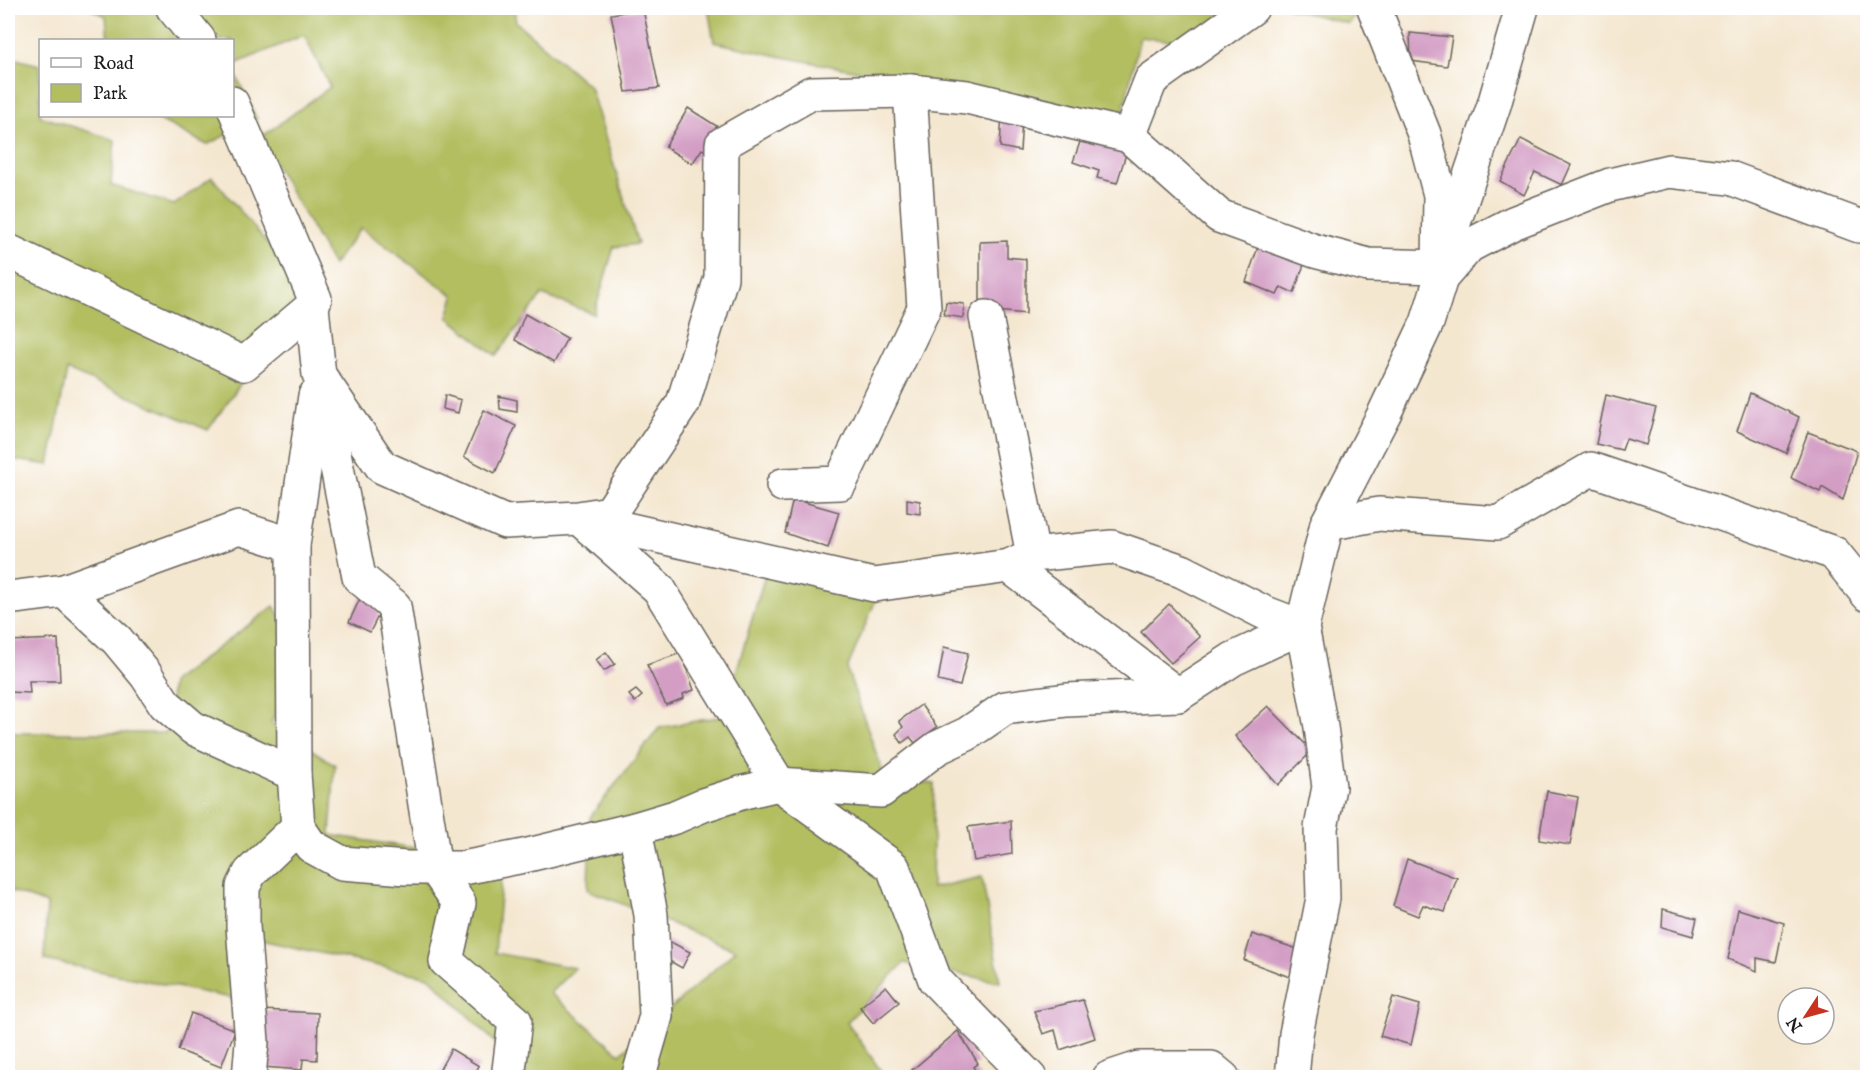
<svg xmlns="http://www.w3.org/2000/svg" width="1875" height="1085" font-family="'IM FELL English',serif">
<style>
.green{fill:#b2be60;stroke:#676d3e;stroke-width:1.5}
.building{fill:#d39dc4}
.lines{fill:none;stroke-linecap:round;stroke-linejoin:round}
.minor-casing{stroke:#68635b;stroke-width:36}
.minor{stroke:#fff;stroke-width:33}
</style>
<rect width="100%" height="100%" fill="#fff"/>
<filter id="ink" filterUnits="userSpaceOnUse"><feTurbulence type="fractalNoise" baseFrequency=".0167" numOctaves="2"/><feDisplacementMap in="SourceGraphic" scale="12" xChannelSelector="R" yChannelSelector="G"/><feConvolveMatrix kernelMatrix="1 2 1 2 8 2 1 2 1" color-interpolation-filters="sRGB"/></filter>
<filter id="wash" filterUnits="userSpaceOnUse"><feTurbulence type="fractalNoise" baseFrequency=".008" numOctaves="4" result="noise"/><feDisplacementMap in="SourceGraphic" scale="24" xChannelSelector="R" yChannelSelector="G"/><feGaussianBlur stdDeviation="1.35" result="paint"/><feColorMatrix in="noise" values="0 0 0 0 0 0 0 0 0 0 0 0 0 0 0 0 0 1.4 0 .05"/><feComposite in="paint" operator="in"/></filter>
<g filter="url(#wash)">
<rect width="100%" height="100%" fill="#f4e7d0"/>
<g class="green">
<polygon points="88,8 514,8 516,22 590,87 638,244 614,247 594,314 542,295 496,356 448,317 454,296 361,228 333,265 260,138 330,87 304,35 233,65 232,40 108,40 106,16"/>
<polygon points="708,8 1235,8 1217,46 1140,37 1121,120 783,57 714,42"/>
<polygon points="1288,8 1361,8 1349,24"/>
<polygon points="8,57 40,65 40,116 115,140 111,185 174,205 212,177 306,290 208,430 67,370 49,465 8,459"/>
<polygon points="233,69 257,119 207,145 152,116 232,116"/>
<polygon points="769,562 880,590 847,669 884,776 934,784 932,888 982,877 1000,982 904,963 847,1022 885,1077 883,1077 531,1078 429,977 238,935 241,1000 44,960 47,904 8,890 8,733 166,733 172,682 274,606 303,654 271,723 335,765 330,835 503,862 495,953 575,968 550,993 620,1054 736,950 588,890 590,817 659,728 723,716"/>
</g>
<g id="blocks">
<g class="building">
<polygon points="643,9 659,88 626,92 611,14"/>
<polygon points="1410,33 1452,37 1447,66 1411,61"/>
<polygon points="688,108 726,132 711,155 702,149 692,164 665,147"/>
<polygon points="1002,112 1022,120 1020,151 1000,147"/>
<polygon points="1085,128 1129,144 1117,183 1097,178 1099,171 1073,162"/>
<polygon points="1521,139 1571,165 1562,185 1535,172 1524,195 1500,181"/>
<polygon points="1007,241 1007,257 1026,259 1026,314 980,309 980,242"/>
<polygon points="1260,241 1306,259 1294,293 1281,287 1277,295 1246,282"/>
<polygon points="946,302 964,304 963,318 944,315"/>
<polygon points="525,314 567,338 554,363 515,340"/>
<polygon points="1750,393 1799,417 1786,453 1737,431"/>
<polygon points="445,395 461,400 458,413 443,409"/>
<polygon points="1606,395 1656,408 1646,445 1626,439 1622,450 1596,444"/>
<polygon points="499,396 517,400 517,412 500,409"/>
<polygon points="484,410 516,426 495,473 464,457"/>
<polygon points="1808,432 1857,451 1843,500 1822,487 1820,492 1791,478"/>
<polygon points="793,499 839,512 828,548 785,533"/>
<polygon points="907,499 920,501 920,514 907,512"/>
<polygon points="363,592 385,602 370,632 349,622"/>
<polygon points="1169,604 1200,637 1171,663 1141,632"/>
<polygon points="58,639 60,681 29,681 30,693 8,692 8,641"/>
<polygon points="944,647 968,653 960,686 938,681"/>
<polygon points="606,652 615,664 604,671 596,660"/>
<polygon points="681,653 694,690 683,694 684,698 666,705 647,665"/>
<polygon points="636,690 642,696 635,702 629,695"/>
<polygon points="921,705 937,727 915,743 910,737 902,743 896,734 903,727 899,721"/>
<polygon points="1268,706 1312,751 1278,785 1235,736"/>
<polygon points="1547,791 1578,797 1570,845 1539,840"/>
<polygon points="1011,821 1012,854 974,861 968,827"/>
<polygon points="1407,859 1457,878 1445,912 1423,905 1418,916 1393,906"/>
<polygon points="1663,909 1697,918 1693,936 1662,927"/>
<polygon points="1738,909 1784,923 1776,962 1757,958 1757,971 1728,959"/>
<polygon points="1252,934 1301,950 1295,979 1244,960"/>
<polygon points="667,940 690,952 682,968 659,955"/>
<polygon points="886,986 899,1002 873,1023 860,1007"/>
<polygon points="1393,997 1420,1005 1411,1045 1380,1036"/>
<polygon points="1083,1000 1095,1038 1060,1050 1055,1030 1043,1034 1034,1011"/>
<polygon points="262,1010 318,1013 317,1060 303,1059 302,1070 263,1067"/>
<polygon points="191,1013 235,1030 221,1067 178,1050"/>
<polygon points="958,1031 978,1063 973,1067 981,1078 917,1078 912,1070"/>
<polygon points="451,1049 479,1066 472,1078 435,1078"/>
</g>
</g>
</g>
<g filter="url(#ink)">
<use href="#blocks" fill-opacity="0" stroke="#68635b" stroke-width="1.5"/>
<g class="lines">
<g class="minor-casing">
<g id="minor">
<polyline points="173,8 199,40"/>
<polyline points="232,103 315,299 312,307"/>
<polyline points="1129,136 1151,80 1252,8"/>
<polyline points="8,251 244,364 312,307 319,375 382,467 505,522 578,518 610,513 683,403 721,278 722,144 811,93 910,91 967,97 1129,136 1219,216 1315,251 1368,265 1439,267 1494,105 1522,8"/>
<polyline points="1442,277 1469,246 1513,223 1610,185 1669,171 1730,178 1859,226 1868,225"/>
<polyline points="986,317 1033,555"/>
<polyline points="321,388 359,577 394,606 435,868 459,903 446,961 515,1021 508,1078"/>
<polyline points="783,485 840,483 924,308 910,91"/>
<polyline points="582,519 874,585 1009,566 1033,555 1112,547 1182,571 1263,612 1302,627"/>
<polyline points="582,521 659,589 779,784 893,867 935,980 1030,1078"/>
<polyline points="1327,524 1379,514 1498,523 1591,469 1834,553 1868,595"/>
<polyline points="1009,566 1178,695"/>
<polyline points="64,591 117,640 146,675 165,704 193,728 294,774"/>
<polyline points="8,598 64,591 239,528 293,545"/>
<polyline points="298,827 311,846 342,863 406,868 463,868 524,856 635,829 675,817 703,805 744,792 779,784 881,791 937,748 967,734 1005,708 1067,700 1178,695 1233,659 1302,627"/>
<polyline points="635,829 651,915 656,1016 638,1078"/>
<polyline points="249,1078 252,1042 243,926 243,887 250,873 298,827 294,774 293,545 315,396"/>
<polyline points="1109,1078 1139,1068 1211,1068 1223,1078"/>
<polyline points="1292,1078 1296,1034 1323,898 1321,828 1329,787 1321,727 1302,627 1327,524 1384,414 1427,323 1441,278 1439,267 1440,195 1424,134 1374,8"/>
</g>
</g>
<use href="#minor" class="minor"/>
</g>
</g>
<rect width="1875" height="1085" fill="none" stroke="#fff" stroke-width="30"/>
<rect x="39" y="39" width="195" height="78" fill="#ffffff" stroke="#a4a4a4" stroke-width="1.5"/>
<rect x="51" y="58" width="30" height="9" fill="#ffffff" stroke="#a4a4a4" stroke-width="1.5"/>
<text x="93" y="69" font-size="18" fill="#1c1c1c">Road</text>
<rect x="51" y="84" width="30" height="18" fill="#b2be60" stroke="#a4a4a4" stroke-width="1.5"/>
<text x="93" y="99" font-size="18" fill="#1c1c1c">Park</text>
<g transform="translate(1806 1016) rotate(234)"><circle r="28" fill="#ffffff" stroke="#a4a4a4" stroke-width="1.5"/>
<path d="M0-4.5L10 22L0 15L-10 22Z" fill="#c8321e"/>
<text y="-9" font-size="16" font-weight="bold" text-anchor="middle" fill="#1c1c1c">N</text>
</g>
</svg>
